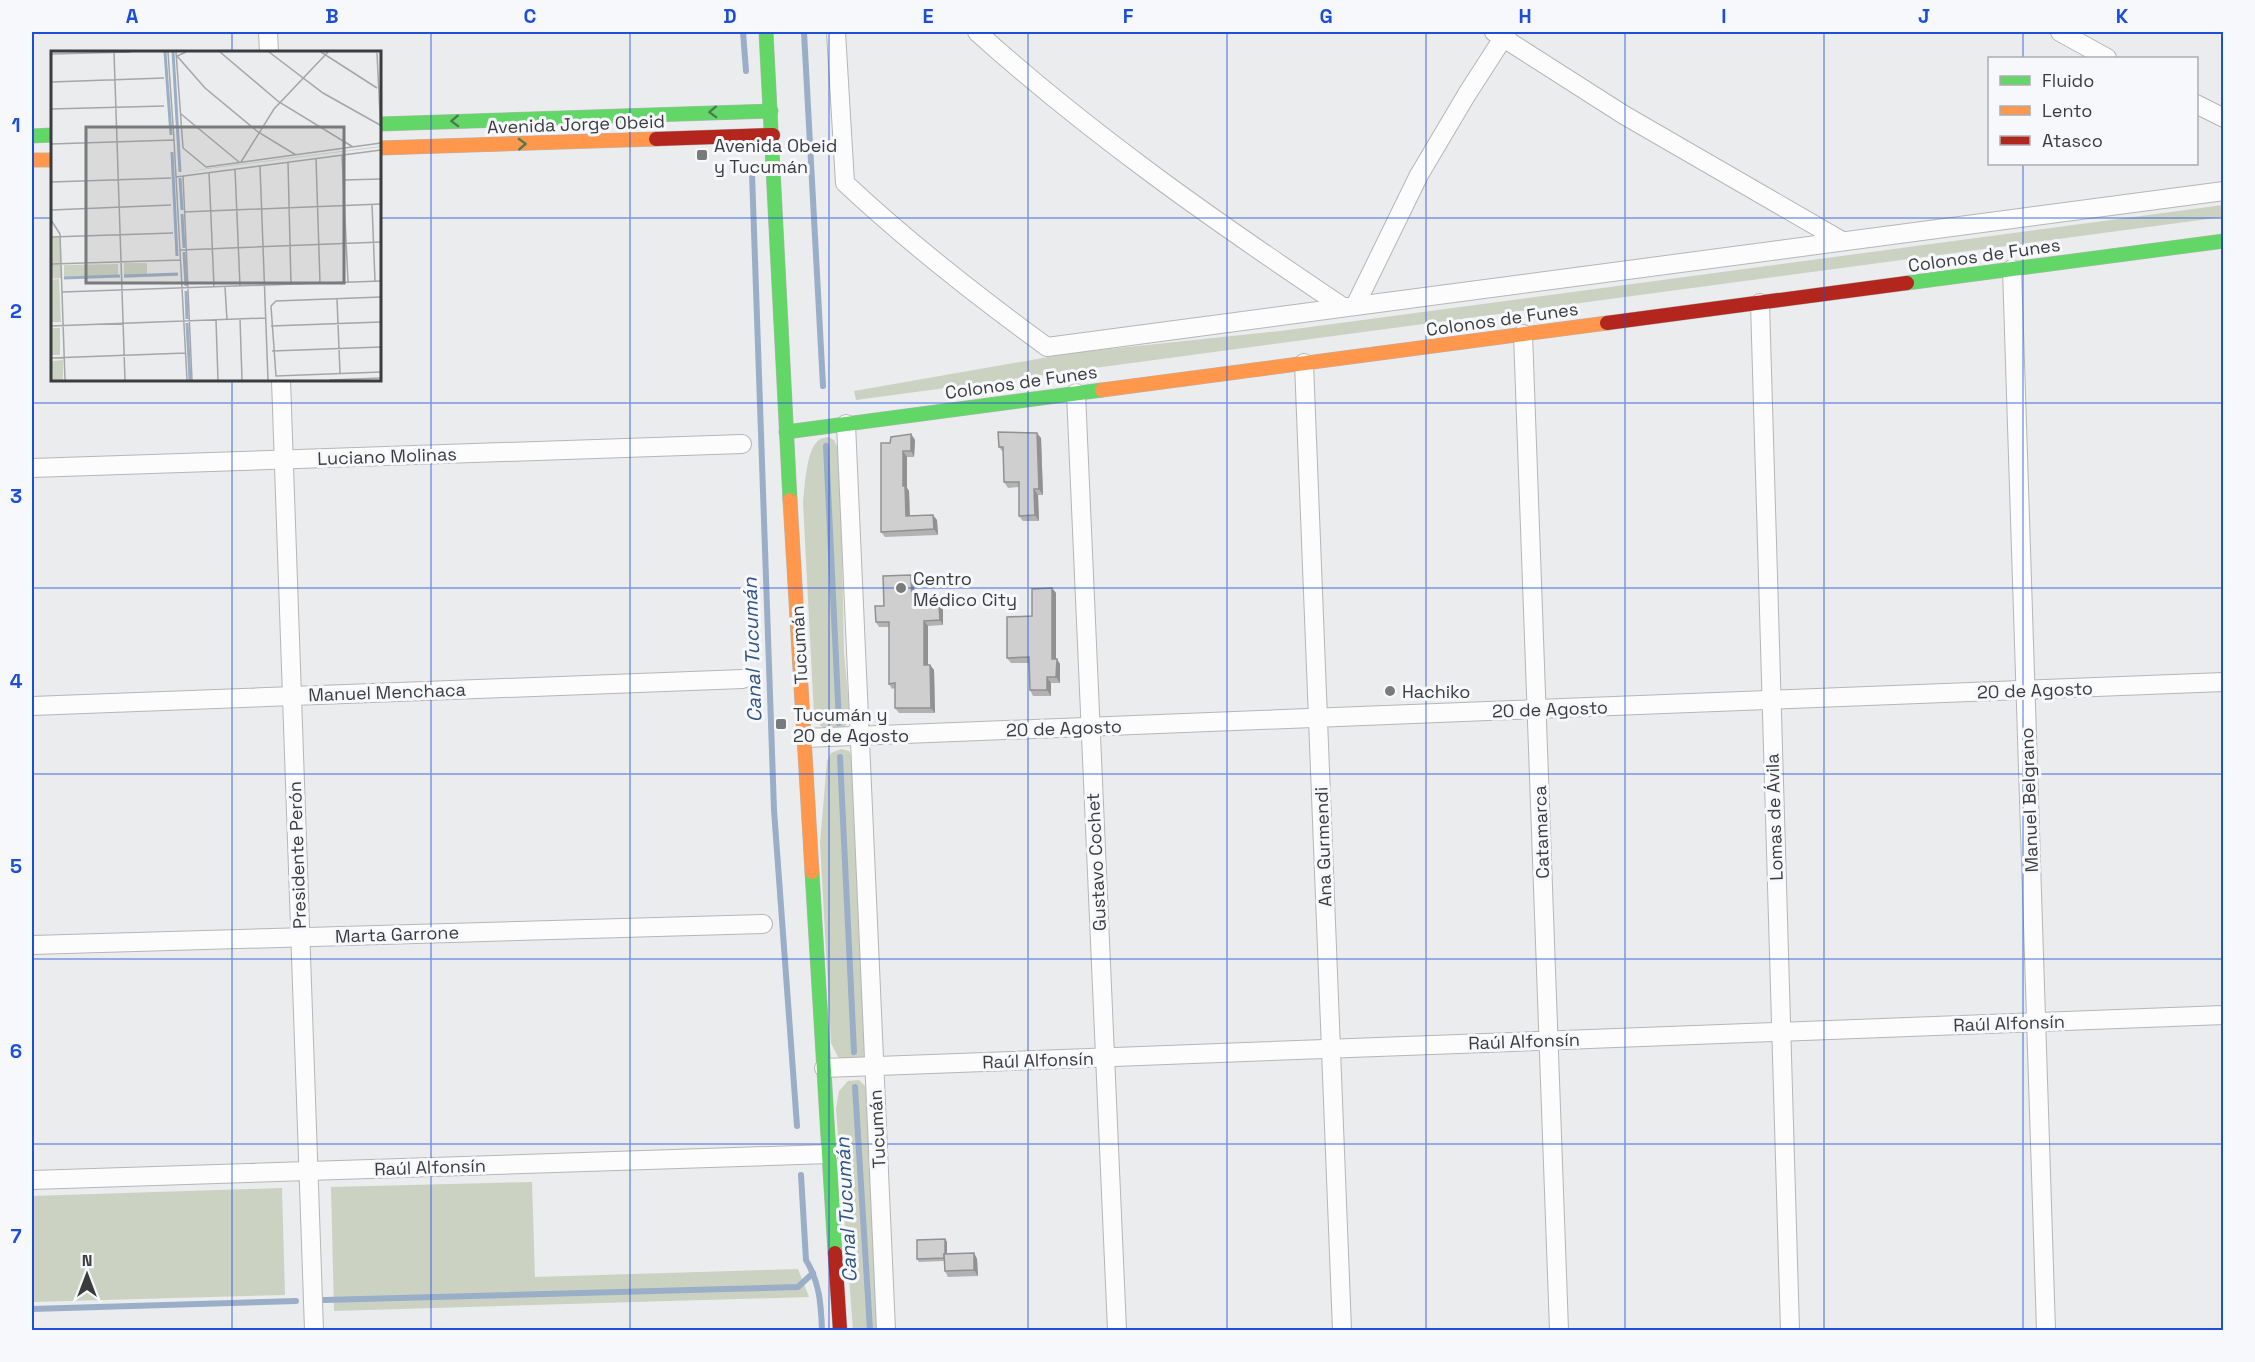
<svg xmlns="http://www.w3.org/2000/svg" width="2255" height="1362" font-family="'Space Grotesk',sans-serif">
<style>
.green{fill:#ccd2c2}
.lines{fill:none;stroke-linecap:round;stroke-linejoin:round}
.stream{stroke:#9baec7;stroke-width:6}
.street-casing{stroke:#b5b6b7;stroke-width:20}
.fast-casing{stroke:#b5b6b7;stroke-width:15}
.slow-casing{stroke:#b5b6b7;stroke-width:15}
.jam-casing{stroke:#b5b6b7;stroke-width:15}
.street{stroke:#fcfcfc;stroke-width:18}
.fast{stroke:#63d668;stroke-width:14}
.slow{stroke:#ff974d;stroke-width:14}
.jam{stroke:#b3261e;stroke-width:14}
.wall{fill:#b3b2b3}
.shaded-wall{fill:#929192}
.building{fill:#d0cfd0;stroke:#929192;stroke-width:1.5}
.oneway{stroke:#4b7a4e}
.grid{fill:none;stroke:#1d4ed8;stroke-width:1.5;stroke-opacity:0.55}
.poi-dot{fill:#797a7b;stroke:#f7f8fb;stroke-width:2}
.labels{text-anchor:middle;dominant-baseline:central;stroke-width:6;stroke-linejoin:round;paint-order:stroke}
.street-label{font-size:18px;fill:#3b3c3d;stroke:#f7f8fb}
.poi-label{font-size:18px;fill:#3b3c3d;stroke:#f7f8fb;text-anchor:start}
.water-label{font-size:20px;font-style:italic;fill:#305486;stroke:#f7f8fb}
.inset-river{fill:none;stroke:#9baec7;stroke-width:3}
.inset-road{fill:none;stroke:#a5a6a7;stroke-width:1.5}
.view{fill:#797a7b;fill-opacity:0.15;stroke:#797a7b;stroke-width:3}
.inset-edge{fill:none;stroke:#3b3c3d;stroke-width:3}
.neatline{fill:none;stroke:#1d4ed8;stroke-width:2}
.grid-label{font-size:20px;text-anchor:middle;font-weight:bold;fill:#1d4ed8}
</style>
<rect width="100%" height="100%" fill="#ebeced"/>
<g class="green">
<polygon points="2223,205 2223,217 856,400 854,391 1071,353 1280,331"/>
<path d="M828,437l6,3 6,13 4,199 6,64 -5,11 -16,4 -8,-5 -7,-11 -11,-213c2,-15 3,-53 16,-62 2,-2 6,-2 9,-3z"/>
<polygon points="841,749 849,751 852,758 866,1058 848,1063 838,1057 831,1043 820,843 827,761 831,753"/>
<polygon points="859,1080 869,1090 882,1330 853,1330 836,1109 839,1091 848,1081"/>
<polygon points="532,1182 535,1277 798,1269 809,1297 334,1311 331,1187"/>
<polygon points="282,1188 285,1295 32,1302 32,1196"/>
</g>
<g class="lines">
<g class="stream">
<polyline points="743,32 746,71"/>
<polyline points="804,32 823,386"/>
<polyline points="752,173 774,810 797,1126"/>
<polyline points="826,446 839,723"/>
<polyline points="840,757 854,1052"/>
<polyline points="855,1087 870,1330"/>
<path d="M801,1175l5,85c14,23 15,45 16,70"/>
<polyline points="324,1300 798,1287 813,1273"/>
<polyline points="32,1309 296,1301"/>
</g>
<g class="street-casing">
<g id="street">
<polyline points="268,32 269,52"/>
<path d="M836,32l9,151c64,60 132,113 202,164l1177,-156"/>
<path d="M977,32c113,102 239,190 366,275"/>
<polyline points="1494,32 1624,115 1842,241"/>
<polyline points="2060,32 2107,58"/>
<polyline points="2196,104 2224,118"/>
<polyline points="2012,269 2046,1330"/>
<polyline points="1760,303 1790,1330"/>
<polyline points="1355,306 1419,175 1467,94 1507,32"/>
<polyline points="1523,334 1559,1330"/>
<polyline points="1304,363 1342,1330"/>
<polyline points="281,380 314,1330"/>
<polyline points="1076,393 1117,1330"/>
<polyline points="846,424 886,1330"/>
<polyline points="32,468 742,444"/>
<polyline points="32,706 743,679"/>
<polyline points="804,738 2224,682"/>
<polyline points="32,945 763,924"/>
<polyline points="824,1068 2224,1015"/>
<polyline points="32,1180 829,1154"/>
</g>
</g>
<g class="fast-casing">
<g id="fast">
<polyline points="766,32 790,500"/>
<polyline points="380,124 771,111"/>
<polyline points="32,136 52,135"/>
<polyline points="1907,283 2224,241"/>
<polyline points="786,432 1102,390"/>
<polyline points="812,872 835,1253"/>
</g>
</g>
<g class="slow-casing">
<g id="slow">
<polyline points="380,148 656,139"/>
<polyline points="32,160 52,160"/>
<polyline points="1102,390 1607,323"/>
<polyline points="790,500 812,872"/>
</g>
</g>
<g class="jam-casing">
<g id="jam">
<polyline points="656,139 773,135"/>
<polyline points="1607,323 1907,283"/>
<polyline points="835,1253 840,1330"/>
</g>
</g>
<use href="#street" class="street"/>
<use href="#fast" class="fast"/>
<use href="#slow" class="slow"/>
<use href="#jam" class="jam"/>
</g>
<g class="wall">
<polygon points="911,434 915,440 914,457 907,457 907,488 909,491 910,516 937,520 938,535 885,537 881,532 890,443"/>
<polygon points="1041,438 1043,495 1038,495 1039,521 1023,521 1019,516 1019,487 1008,488 1004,482 1003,452 999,447"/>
<polygon points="914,580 915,605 939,604 943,609 943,625 928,626 928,665 930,665 934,670 935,713 899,713 895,708 895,688 892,689 889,684 889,627 879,627 876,622 884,606"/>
<polygon points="1052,588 1056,593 1056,659 1060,664 1060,683 1051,683 1051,696 1033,696 1030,690 1029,663 1011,663 1007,658 1032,616"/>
<polygon points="945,1239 947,1242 947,1254 974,1253 977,1259 978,1276 948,1277 945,1271 944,1261 919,1262 917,1259"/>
</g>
<g class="shaded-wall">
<polygon points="1037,433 1041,438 1043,495 1039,489"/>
<polygon points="911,434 915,440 914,457 911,451"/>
<polygon points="903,451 907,457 907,488 909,491 910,521 906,516 903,486"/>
<polygon points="1034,489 1038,495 1039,521 1035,515"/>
<polygon points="933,515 937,520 938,535 934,529"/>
<polygon points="911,575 914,580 915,610 912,605"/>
<polygon points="1052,588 1056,593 1056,665 1052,659"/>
<polygon points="939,604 943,609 943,625 940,620"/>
<polygon points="924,621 928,626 928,670 924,665"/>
<polygon points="1057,659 1060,664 1060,683 1056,677"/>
<polygon points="930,665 934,670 935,713 931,708"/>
<polygon points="1047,677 1051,683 1051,696 1047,690"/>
<polygon points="945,1239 947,1242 947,1261 945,1258"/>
<polygon points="974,1253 977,1259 978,1276 974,1270"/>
</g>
<g class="building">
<polygon points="998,432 1037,433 1039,489 1034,489 1035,515 1019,516 1019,482 1004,482 1003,447 999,447"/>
<polygon points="911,434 911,451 903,451 903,486 905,486 906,516 933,515 934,529 881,532 881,443 890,443 891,437"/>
<polygon points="911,575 912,605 939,604 940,620 924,621 924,665 930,665 931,708 895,708 895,683 889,684 889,622 876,622 875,606 884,606 883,576"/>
<polygon points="1052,588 1052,659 1057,659 1056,677 1047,677 1047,690 1030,690 1029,657 1007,658 1007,617 1032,616 1032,589"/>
<polygon points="945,1239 945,1254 944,1254 944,1258 917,1259 917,1240"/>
<polygon points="974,1253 974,1270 945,1271 944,1254"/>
</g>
<defs><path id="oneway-chevron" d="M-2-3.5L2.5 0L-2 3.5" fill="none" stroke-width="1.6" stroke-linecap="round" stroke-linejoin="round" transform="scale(1.5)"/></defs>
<g class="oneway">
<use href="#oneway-chevron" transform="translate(713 112) rotate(178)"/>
<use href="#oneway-chevron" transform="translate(455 121) rotate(178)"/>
<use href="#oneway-chevron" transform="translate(522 144) rotate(-2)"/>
</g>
<path class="grid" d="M232,32v20M431,32v1298M630,32v1298M829,32v1298M1028,32v1298M1227,32v1298M1426,32v1298M1625,32v1298M1824,32v1298M2023,32v26M2023,164v1166M32,218h20M380,218h1844M232,380v950M32,403h2192M32,588h2192M32,774h2192M32,959h2192M32,1144h2192"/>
<g class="poi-dot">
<rect x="696" y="149" width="12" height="12" rx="3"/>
<circle cx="901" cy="588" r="6"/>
<circle cx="1390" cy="691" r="6"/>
<rect x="775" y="718" width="12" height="12" rx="3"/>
</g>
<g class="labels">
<g class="street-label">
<text transform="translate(576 124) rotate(-2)">Avenida Jorge Obeid</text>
<text transform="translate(1984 255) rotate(-8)">Colonos de Funes</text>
<text transform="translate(1502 319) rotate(-8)">Colonos de Funes</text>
<text transform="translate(1021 382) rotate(-8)">Colonos de Funes</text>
<text transform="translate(387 456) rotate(-2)">Luciano Molinas</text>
<text transform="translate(799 645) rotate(-93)">Tucumán</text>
<text transform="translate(2035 690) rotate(-2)">20 de Agosto</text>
<text transform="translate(387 692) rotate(-2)">Manuel Menchaca</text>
<text transform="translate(1550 709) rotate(-2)">20 de Agosto</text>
<text transform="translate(1064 728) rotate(-2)">20 de Agosto</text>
<text transform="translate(2029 800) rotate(-92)">Manuel Belgrano</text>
<text transform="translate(1774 817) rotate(-92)">Lomas de Ávila</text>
<text transform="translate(1541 832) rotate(-92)">Catamarca</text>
<text transform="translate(1323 847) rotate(-92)">Ana Gurmendi</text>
<text transform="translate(297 855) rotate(-92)">Presidente Perón</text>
<text transform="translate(1096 862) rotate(-93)">Gustavo Cochet</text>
<text transform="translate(397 934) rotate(-2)">Marta Garrone</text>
<text transform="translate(2009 1023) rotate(-2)">Raúl Alfonsín</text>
<text transform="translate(1524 1041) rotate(-2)">Raúl Alfonsín</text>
<text transform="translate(1038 1060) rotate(-2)">Raúl Alfonsín</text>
<text transform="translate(877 1129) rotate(-93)">Tucumán</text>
<text transform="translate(430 1167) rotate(-2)">Raúl Alfonsín</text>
</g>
<g class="poi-label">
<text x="714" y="145">Avenida Obeid<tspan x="714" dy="21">y Tucumán</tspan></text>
<text x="913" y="578">Centro<tspan x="913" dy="21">Médico City</tspan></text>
<text x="1402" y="691">Hachiko</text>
<text x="793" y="714">Tucumán y<tspan x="793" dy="21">20 de Agosto</tspan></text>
</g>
<g class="water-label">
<text transform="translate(752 650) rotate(-92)">Canal Tucumán</text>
<text transform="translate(846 1210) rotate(-93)">Canal Tucumán</text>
</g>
</g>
<g transform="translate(51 51)">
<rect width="330" height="330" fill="#ebeced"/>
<path d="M330,95v1l-197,25 25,-4zM0,186h9l2,41 -11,1zM73,212h23v11l30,-1 1,3 -54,2zM67,213v12l-54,1v-12zM8,228l2,43h-10v-42zM0,277h9v27h-9z" fill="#ccd2c2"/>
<path d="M12,309v20h-12l1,-19z" fill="#ccd2c2"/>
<path class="inset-river" d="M114,1l6,83M122,1l7,120M121,101l5,104M129,127l2,32M131,163l2,34M133,201l2,34M73,225l54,-2M13,227l56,-2M135,240l1,28M136,272l3,57"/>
<path class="inset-road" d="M63,1l11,328M117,1l6,88M125,1l7,96 23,19 175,-24M135,1l-9,4 28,32 53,44 38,23M169,1l59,50 74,45M218,1l54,41 57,32M270,1l56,36M326,2l4,82M0,3l80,-2M0,31l113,-4M0,58l113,-3M130,63l58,48M0,93l123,-4 13,240M291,104l6,127M265,107l4,125M190,111l33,-53 54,-57M237,111l3,122M209,115l8,214M184,118l5,117M158,121l5,115M132,125l9,204M125,126l205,-27M292,129l38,-1M0,131l120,-4M321,153l3,77M0,159l120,-5M133,161l197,-8M0,169l9,14 5,146M0,186l122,-4M129,199l201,-8M0,213l130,-4M174,236l2,33M11,241l319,-11M330,246l-105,4 -5,5 5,70 105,-4M286,248l3,74M189,268l2,61M165,269l2,60M0,275l215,-8M220,275l110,-4M221,300l109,-4M0,307l135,-5M278,329l52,-2"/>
<path class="view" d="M35,76h258v156h-258z"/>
<rect width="330" height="330" class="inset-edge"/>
</g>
<rect width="2255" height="1362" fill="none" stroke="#f7f8fb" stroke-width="66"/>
<rect x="1988" y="57" width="210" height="108" fill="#f7f8fb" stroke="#acadaf" stroke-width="1.5"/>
<rect x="2000" y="76" width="30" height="9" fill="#63d668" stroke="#acadaf" stroke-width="1.5"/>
<text x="2042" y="87" font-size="18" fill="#3b3c3d">Fluido</text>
<rect x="2000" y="106" width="30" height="9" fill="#ff974d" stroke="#acadaf" stroke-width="1.5"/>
<text x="2042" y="117" font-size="18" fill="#3b3c3d">Lento</text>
<rect x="2000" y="136" width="30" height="9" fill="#b3261e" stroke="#acadaf" stroke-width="1.5"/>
<text x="2042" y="147" font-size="18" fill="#3b3c3d">Atasco</text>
<g transform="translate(87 1275)" stroke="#f7f8fb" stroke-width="4.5" paint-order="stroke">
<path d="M0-4.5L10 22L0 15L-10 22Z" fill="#3b3c3d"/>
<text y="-9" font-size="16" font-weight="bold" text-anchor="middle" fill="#3b3c3d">N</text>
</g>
<rect x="33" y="33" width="2189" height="1296" class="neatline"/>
<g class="grid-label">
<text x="132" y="23">A</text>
<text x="332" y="23">B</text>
<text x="530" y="23">C</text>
<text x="730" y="23">D</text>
<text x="928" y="23">E</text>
<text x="1128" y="23">F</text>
<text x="1326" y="23">G</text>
<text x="1525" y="23">H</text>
<text x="1724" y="23">I</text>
<text x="1924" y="23">J</text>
<text x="2122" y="23">K</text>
<text x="16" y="132">1</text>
<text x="16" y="318">2</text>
<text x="16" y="503">3</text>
<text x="16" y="688">4</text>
<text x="16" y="873">5</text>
<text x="16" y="1058">6</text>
<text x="16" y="1243">7</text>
</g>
</svg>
